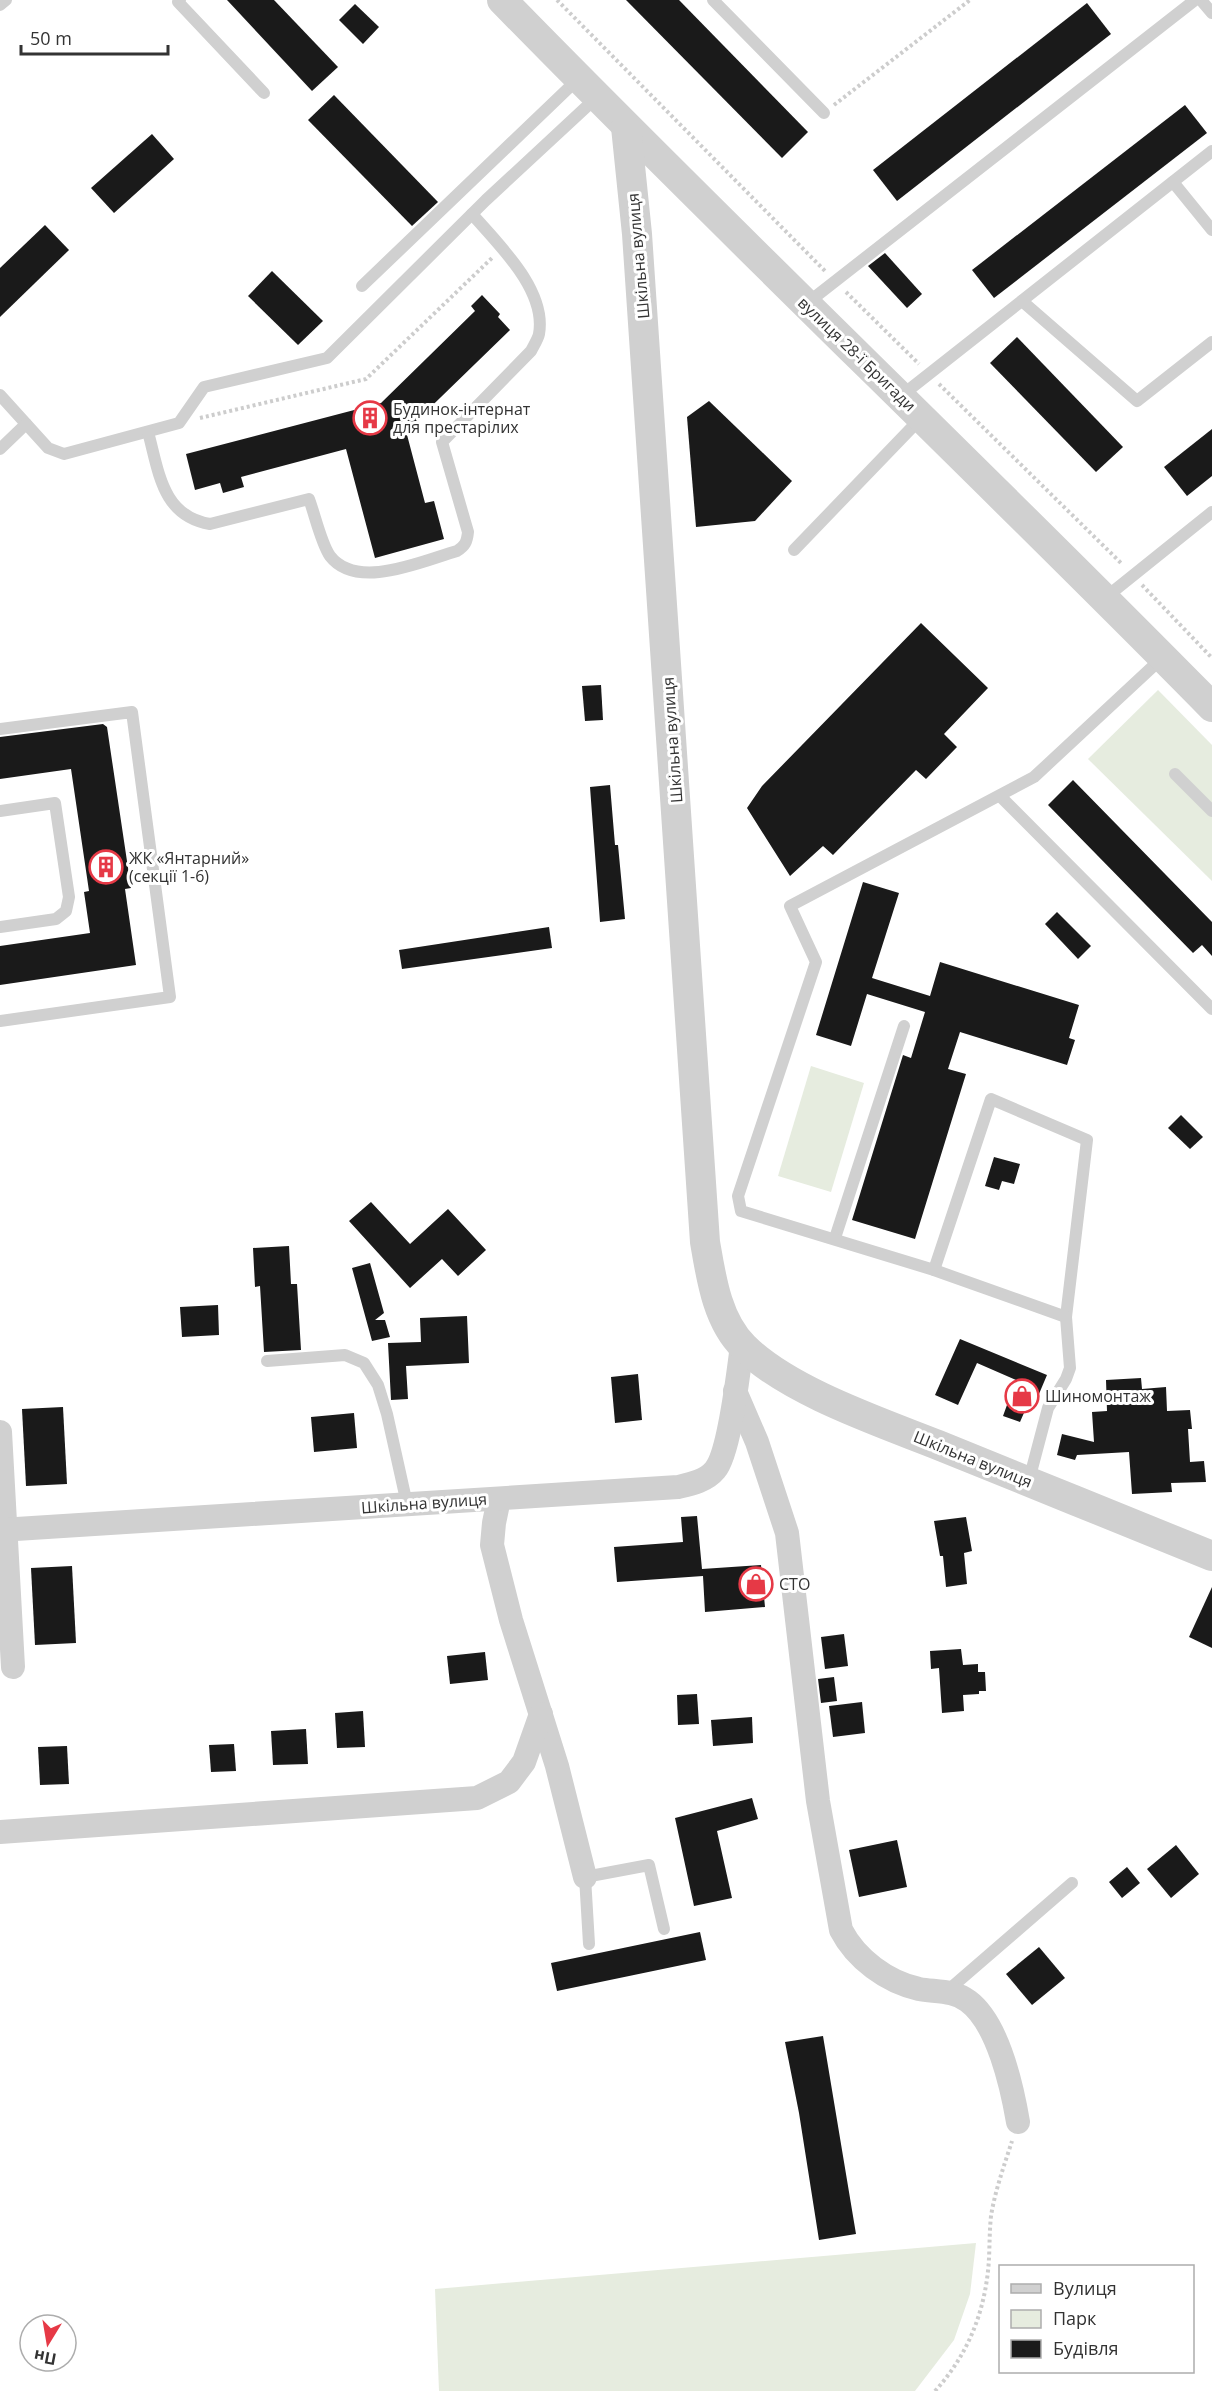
<svg xmlns="http://www.w3.org/2000/svg" width="1212" height="2391" font-family="'Open Sans',sans-serif">
<style>
.green{fill:#e6ecdf}
.building{fill:#1a1a1a}
.lines{fill:none;stroke-linecap:round;stroke-linejoin:round}
.path{stroke:#cdcdcd;stroke-width:4;stroke-dasharray:3 3;stroke-linecap:butt}
.service{stroke:#d0d0d0;stroke-width:12}
.minor{stroke:#d0d0d0;stroke-width:24}
.tertiary{stroke:#d0d0d0;stroke-width:30}
.labels{text-anchor:middle;dominant-baseline:central;stroke-width:6;stroke-linejoin:round;paint-order:stroke}
.street-label{font-size:16px;fill:#333;stroke:#fff}
.poi-label{font-size:16px;fill:#333;stroke:#fff;text-anchor:start}
</style>
<rect width="100%" height="100%" fill="#fff"/>
<g class="green">
<polygon points="1158,690 1212,745 1212,881 1088,759"/>
<polygon points="811,1066 864,1083 831,1192 778,1176"/>
<polygon points="976,2243 970,2294 954,2340 915,2391 439,2391 435,2289"/>
</g>
<g class="building">
<polygon points="227,0 274,0 338,67 312,91"/>
<polygon points="626,0 679,0 808,132 782,158"/>
<polygon points="1087,3 1111,34 897,201 873,170"/>
<polygon points="355,4 379,27 363,44 339,20"/>
<polygon points="334,95 438,202 412,226 308,120"/>
<polygon points="1185,105 1207,133 994,298 972,270"/>
<polygon points="152,134 174,159 114,213 91,188"/>
<polygon points="45,225 69,250 0,317 0,268"/>
<polygon points="885,253 922,294 907,308 868,266"/>
<polygon points="272,271 323,321 298,345 248,296"/>
<polygon points="482,295 500,314 498,317 510,330 406,431 425,503 434,501 444,539 375,558 346,449 241,477 244,487 223,493 220,483 195,490 186,454 381,403 475,311 471,306"/>
<polygon points="1017,337 1123,447 1096,472 990,363"/>
<polygon points="709,401 792,481 755,521 696,527 687,417"/>
<polygon points="1212,429 1212,476 1187,496 1164,467"/>
<polygon points="921,623 988,688 944,734 957,747 926,779 916,770 833,855 823,846 790,876 747,808 762,786"/>
<polygon points="601,685 603,720 585,721 582,686"/>
<polygon points="103,724 107,727 131,888 125,889 136,965 0,985 0,946 90,933 84,892 89,891 71,769 0,779 0,737"/>
<polygon points="1073,780 1212,922 1212,956 1202,945 1193,953 1048,805"/>
<polygon points="610,785 615,845 618,845 625,919 600,922 590,787"/>
<polygon points="863,882 899,893 872,978 930,996 940,962 1079,1005 1069,1038 1075,1040 1067,1065 960,1032 948,1069 966,1074 915,1239 852,1220 903,1055 911,1058 925,1012 867,994 851,1046 816,1035"/>
<polygon points="1057,912 1091,946 1078,959 1045,924"/>
<polygon points="549,927 552,948 402,969 399,950"/>
<polygon points="1181,1115 1203,1137 1190,1149 1168,1128"/>
<polygon points="994,1157 1020,1164 1014,1184 1002,1181 999,1190 985,1186"/>
<polygon points="371,1202 410,1244 448,1209 486,1250 458,1276 442,1259 410,1288 349,1221"/>
<polygon points="289,1246 291,1284 297,1284 301,1350 264,1352 260,1286 255,1287 253,1248"/>
<polygon points="370,1263 384,1313 375,1320 385,1320 390,1337 372,1341 352,1268"/>
<polygon points="218,1305 219,1335 182,1337 180,1307"/>
<polygon points="467,1316 469,1363 406,1366 408,1399 391,1400 388,1343 421,1342 420,1318"/>
<polygon points="960,1339 1047,1375 1036,1401 1030,1399 1020,1422 1003,1416 1016,1380 977,1363 958,1405 935,1395"/>
<polygon points="638,1374 642,1420 615,1423 611,1377"/>
<polygon points="1141,1378 1142,1389 1166,1387 1167,1411 1190,1410 1192,1429 1188,1429 1190,1462 1204,1461 1206,1482 1171,1483 1172,1492 1132,1494 1129,1452 1077,1455 1075,1460 1057,1455 1062,1434 1094,1442 1092,1412 1107,1411 1106,1380"/>
<polygon points="63,1407 67,1484 26,1486 22,1409"/>
<polygon points="354,1413 357,1448 314,1452 311,1417"/>
<polygon points="697,1516 702,1569 761,1565 765,1607 705,1612 703,1576 617,1582 614,1547 683,1542 681,1517"/>
<polygon points="966,1517 972,1551 964,1553 967,1584 946,1587 943,1556 940,1556 934,1521"/>
<polygon points="72,1566 76,1643 35,1645 31,1568"/>
<polygon points="1212,1587 1212,1648 1189,1637"/>
<polygon points="844,1634 848,1666 825,1669 821,1637"/>
<polygon points="961,1649 963,1665 978,1664 978,1672 985,1672 986,1691 979,1691 979,1694 963,1695 964,1711 942,1713 939,1668 931,1669 930,1651"/>
<polygon points="485,1652 488,1680 450,1684 447,1656"/>
<polygon points="834,1677 837,1701 821,1703 818,1679"/>
<polygon points="697,1694 699,1724 678,1725 677,1695"/>
<polygon points="862,1702 865,1733 833,1737 829,1706"/>
<polygon points="363,1711 365,1747 337,1748 335,1713"/>
<polygon points="752,1717 753,1743 713,1746 711,1720"/>
<polygon points="306,1729 308,1764 273,1765 271,1731"/>
<polygon points="234,1744 236,1771 211,1772 209,1745"/>
<polygon points="67,1746 69,1784 40,1785 38,1747"/>
<polygon points="752,1798 758,1819 717,1831 732,1898 694,1906 675,1818"/>
<polygon points="897,1840 907,1887 859,1897 849,1850"/>
<polygon points="1176,1845 1199,1874 1171,1898 1147,1869"/>
<polygon points="1127,1867 1140,1883 1122,1898 1109,1882"/>
<polygon points="700,1932 706,1960 557,1991 551,1963"/>
<polygon points="1039,1947 1065,1978 1032,2005 1006,1974"/>
<polygon points="823,2036 856,2234 819,2240 799,2113 785,2042"/>
</g>
<g class="lines">
<g class="path">
<polyline points="557,0 825,271"/>
<polyline points="834,105 970,0"/>
<polyline points="846,292 919,364"/>
<polyline points="939,384 1122,564"/>
<polyline points="200,418 366,379 493,257"/>
<polyline points="1142,585 1212,658"/>
<path d="M935,2391c31,-34 48,-74 53,-120 2,-18 1,-36 3,-55 4,-25 13,-50 21,-75"/>
</g>
<g class="service">
<polyline points="180,0 178,2 264,93"/>
<polyline points="713,0 824,113"/>
<polyline points="1201,0 1212,13"/>
<polyline points="0,5 6,0"/>
<polyline points="1173,182 1212,230"/>
<polyline points="362,286 578,79"/>
<polyline points="1022,301 1137,401 1212,342"/>
<polyline points="806,304 1195,0"/>
<polyline points="0,395 48,448 64,454 179,423 204,387 327,358 486,200 597,97"/>
<polyline points="901,396 1212,151"/>
<path d="M148,432c11,40 14,84 62,92l99,-25c6,16 12,44 21,57 27,35 92,5 127,-5 8,-5 10,-9 11,-19l-26,-90 89,-91c3,-6 7,-12 8,-17 8,-44 -41,-90 -67,-120"/>
<polyline points="0,449 26,424"/>
<polyline points="794,550 922,417"/>
<polyline points="1105,598 1212,512"/>
<polyline points="0,729 132,712 170,997 0,1021"/>
<polyline points="1175,774 1212,811"/>
<polyline points="1000,796 1212,1009"/>
<polyline points="0,811 55,803 69,897 66,911 56,919 0,927"/>
<polyline points="835,1238 904,1026"/>
<polyline points="934,1270 991,1099 1087,1140 1066,1317 1070,1368 1066,1379 1048,1408 1029,1480"/>
<polyline points="1066,1317 934,1270 741,1211 738,1196 816,962 790,906 1034,777 1162,658"/>
<polyline points="267,1361 345,1355 364,1363 378,1385 387,1414 407,1504"/>
<polyline points="589,1944 585,1877 649,1865 664,1929"/>
<polyline points="946,1992 1072,1883"/>
</g>
<g class="minor">
<path d="M735,1391l22,51 30,91 31,268 23,129c15,29 46,52 78,59 16,3 35,1 49,12 30,22 44,86 50,121"/>
<polyline points="0,1432 13,1667"/>
<polyline points="499,1499 494,1523 492,1545 511,1620 557,1766 585,1877"/>
<path d="M0,1530l678,-43c13,-3 28,-6 37,-17 15,-18 23,-97 27,-124"/>
<polyline points="0,1832 477,1798 509,1782 524,1762 541,1714"/>
</g>
<g class="tertiary">
<path d="M502,0c233,239 476,469 710,707"/>
<path d="M626,127l11,107 68,1008c6,35 12,79 39,105 44,44 136,75 194,98 91,37 183,74 274,111"/>
</g>
</g>
<defs>
<g id="building-ring" transform="scale(1.725)"><circle r="9.5" fill="#fff" stroke="#e63946" stroke-width="1.5"/><path d="M-4-6H4V6H1V3H-1V6H-4ZM-2.5-4.3h1.7v1.8h-1.7ZM.8-4.3h1.7v1.8H.8ZM-2.5-1h1.7V.8h-1.7ZM.8-1h1.7V.8H.8Z" fill="#e63946"/></g>
<g id="shop-ring" transform="scale(1.725)"><circle r="9.5" fill="#fff" stroke="#e63946" stroke-width="1.5"/><path d="M-5-2.5h2.3a2.7 3.5 0 0 1 5.4 0H5L5.5 6h-11ZM-1.5-2.5h3a1.5 2.3 0 0 0-3 0Z" fill="#e63946"/></g>
</defs>
<g fill-rule="evenodd">
<use href="#building-ring" x="370" y="418"/>
<use href="#building-ring" x="106" y="867"/>
<use href="#shop-ring" x="1022" y="1396"/>
<use href="#shop-ring" x="756" y="1584"/>
</g>
<g class="labels">
<g class="street-label">
<text transform="translate(638 256) rotate(-95)">Шкільна вулиця</text>
<text transform="translate(857 354) rotate(44)">вулиця 28-ї Бригади</text>
<text transform="translate(672 740) rotate(-94)">Шкільна вулиця</text>
<text transform="translate(973 1459) rotate(22)">Шкільна вулиця</text>
<text transform="translate(424 1503) rotate(-4)">Шкільна вулиця</text>
</g>
<g class="poi-label">
<text x="393" y="409">Будинок-інтернат<tspan x="393" dy="18">для престарілих</tspan></text>
<text x="129" y="858">ЖК «Янтарний»<tspan x="129" dy="18">(секції 1-6)</tspan></text>
<text x="1045" y="1396">Шиномонтаж</text>
<text x="779" y="1584">СТО</text>
</g>
</g>
<rect x="999" y="2265" width="195" height="108" fill="#ffffff" stroke="#adadad" stroke-width="1.5"/>
<rect x="1011" y="2284" width="30" height="9" fill="#d0d0d0" stroke="#adadad" stroke-width="1.5"/>
<text x="1053" y="2295" font-size="18" fill="#333333">Вулиця</text>
<rect x="1011" y="2310" width="30" height="18" fill="#e6ecdf" stroke="#adadad" stroke-width="1.5"/>
<text x="1053" y="2325" font-size="18" fill="#333333">Парк</text>
<rect x="1011" y="2340" width="30" height="18" fill="#1a1a1a" stroke="#adadad" stroke-width="1.5"/>
<text x="1053" y="2355" font-size="18" fill="#333333">Будівля</text>
<g transform="translate(48 2343) rotate(191)"><circle r="28" fill="#ffffff" stroke="#adadad" stroke-width="1.5"/>
<path d="M0-4.5L10 22L0 15L-10 22Z" fill="#e63946"/>
<text y="-9" font-size="16" font-weight="bold" text-anchor="middle" fill="#333333">Пн</text>
</g>
<path d="M21 45v9h147v-9" fill="none" stroke="#333333" stroke-width="3"/>
<text x="30" y="45" font-size="18" fill="#333333" stroke="#ffffff" stroke-width="4.5" paint-order="stroke">50 m</text>
</svg>
